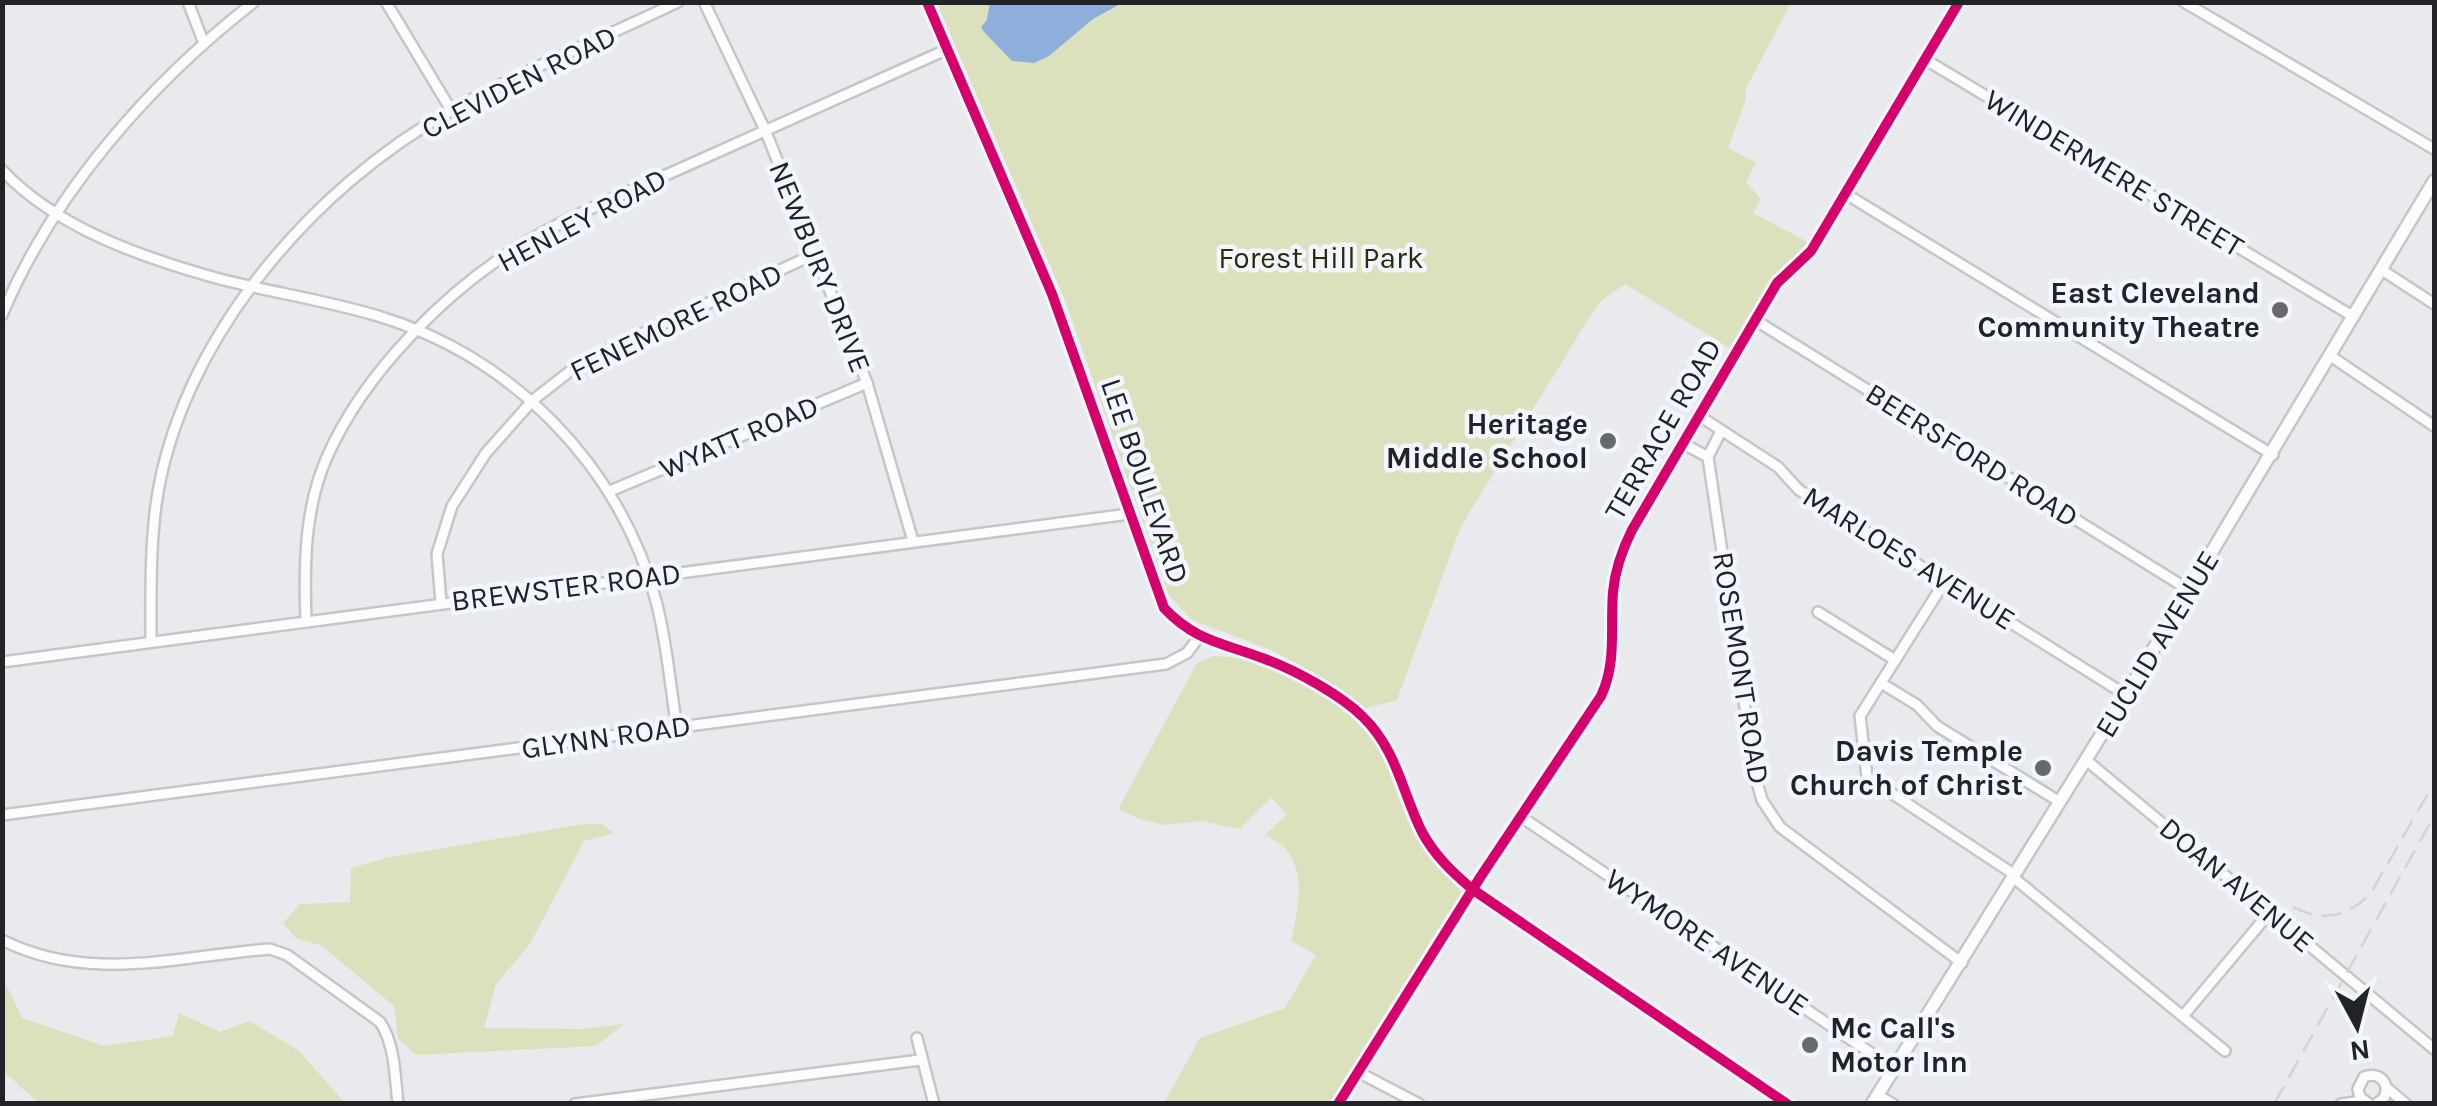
<svg xmlns="http://www.w3.org/2000/svg" width="2437" height="1106" font-family="Karla,sans-serif">
<style>
.green{fill:#dce1bd}
.water{fill:#8eaedc}
.lines{fill:none;stroke-linecap:round;stroke-linejoin:round}
.minor-casing{stroke:#c4c6c9;stroke-width:14}
.major-casing{stroke:#c4c6c9;stroke-width:16}
.minor{stroke:#fcfcfc;stroke-width:9}
.major{stroke:#fcfcfc;stroke-width:11}
.rail{stroke:#d2d3d4;stroke-width:2.5;stroke-dasharray:20 10;stroke-linecap:butt}
.cycleway-casing{stroke:#f2f6fe;stroke-width:16}
.cycleway{stroke:#d6006c;stroke-width:10}
.poi-dot{fill:#67696d;stroke:#f2f6fe;stroke-width:4}
.labels{text-anchor:middle;dominant-baseline:central;stroke-width:9;stroke-linejoin:round;paint-order:stroke}
.street-label{font-size:30px;fill:#212327;stroke:#f2f6fe}
.park-label{font-size:30px;fill:#2a2d07;stroke:#f2f6fe}
.poi-label{font-size:30px;font-weight:bold;fill:#212327;stroke:#f2f6fe;text-anchor:end}
</style>
<rect width="100%" height="100%" fill="#e8eaee"/>
<g class="green">
<polygon points="937,3 1791,3 1745,90 1746,99 1728,148 1756,163 1746,182 1761,199 1753,213 1815,246 1777,283 1736,352 1625,284 1602,300 1589,318 1461,526 1397,700 1366,708 1274,651 1192,620 1168,594 1065,300"/>
<path d="M1213,656l56,4 74,41 32,28 45,99 52,61 -134,214h-174l36,-65 85,-30 31,-53 -25,-14c9,-39 19,-87 -26,-106l22,-21 -16,-16 -32,31 -39,-8 -35,4 -26,-6 -21,-10 79,-146z"/>
<polygon points="583,824 602,824 614,833 584,841 530,944 496,984 484,1028 582,1029 624,1024 596,1046 416,1055 398,1038 394,1006 322,946 296,938 283,923 300,904 350,902 351,868 386,858"/>
<polygon points="4,980 22,1018 104,1046 173,1036 179,1013 220,1032 250,1021 299,1051 345,1103 39,1103 3,1071"/>
</g>
<polygon class="water" points="990,2 1122,2 1122,3 1093,19 1049,56 1034,63 1012,61 984,32 981,27 987,20"/>
<g class="lines">
<g class="minor-casing">
<g id="minor">
<polyline points="188,2 203,41"/>
<polyline points="386,2 451,110"/>
<polyline points="704,2 765,130 867,383 913,541"/>
<path d="M927,2l125,292 112,314c32,34 60,35 101,51 30,11 76,36 98,58 34,33 39,75 59,115 13,24 30,40 50,57l315,215"/>
<polyline points="2184,2 2434,149"/>
<polyline points="1926,60 2354,317"/>
<path d="M2,170c55,58 139,87 214,108 53,14 109,22 162,38 134,40 242,150 278,285 11,41 14,84 21,127"/>
<polyline points="1846,194 2273,455"/>
<polyline points="2382,270 2434,304"/>
<path d="M2,315c51,-122 148,-232 252,-313"/>
<polyline points="1755,320 2189,590"/>
<polyline points="2332,357 2434,426"/>
<polyline points="1698,415 1778,467 1799,490 2126,695"/>
<polyline points="1721,431 1708,457 1755,775 1762,800 1780,827 1962,963"/>
<polyline points="1682,443 1708,457"/>
<polyline points="610,491 867,383"/>
<polyline points="1945,581 1860,716 1867,777 2015,875"/>
<polyline points="441,603 437,554 452,506 486,453 533,400 569,372 613,347 817,253"/>
<polyline points="1818,612 1895,660"/>
<path d="M306,622c-2,-55 -2,-113 21,-165 37,-84 120,-168 199,-215 50,-29 105,-51 158,-75 88,-40 176,-79 264,-118"/>
<path d="M151,641c0,-45 -1,-91 5,-136 22,-162 156,-318 296,-395 72,-40 151,-72 226,-108"/>
<polyline points="2,662 1129,514"/>
<polyline points="1881,683 1917,705 1937,726 2060,802"/>
<polyline points="2086,760 2434,1049"/>
<polyline points="2,815 1166,664 1187,653 1199,637"/>
<polyline points="1520,816 1893,1068"/>
<polyline points="2014,878 2225,1051"/>
<path d="M2,940c87,44 176,16 268,9l17,6 93,67c15,22 15,55 18,82"/>
<polyline points="2183,1016 2270,912"/>
<polyline points="917,1038 934,1104"/>
<polyline points="1358,1072 1419,1104"/>
<polyline points="2387,1088 2406,1104"/>
<polyline points="1877,1095 1893,1104"/>
<polyline points="575,1104 920,1060"/>
<path d="M1338,1104l143,-228 120,-180c16,-34 9,-67 12,-104 2,-22 9,-42 19,-62l145,-247 34,-32 148,-249"/>
<polyline points="2341,1104 2363,1101"/>
<path d="M2369,1104l-9,-7 -2,-8 6,-12c15,-6 27,6 20,21l-8,6"/>
</g>
</g>
<g class="major-casing">
<polyline id="major" points="1872,1104 2126,695 2434,181"/>
</g>
<use href="#minor" class="minor"/>
<use href="#major" class="major"/>
<g class="rail">
<path d="M2293,907c29,16 58,10 79,-16l62,-108"/>
<polyline points="2274,1104 2434,816"/>
</g>
<g class="cycleway-casing">
<g id="cycleway">
<path d="M927,2l125,292 112,314c32,34 60,35 101,51 30,11 76,36 98,58 34,33 39,75 59,115 13,24 30,40 50,57l315,215"/>
<path d="M1338,1104l143,-228 120,-180c16,-34 9,-67 12,-104 2,-22 9,-42 19,-62l145,-247 34,-32 148,-249"/>
</g>
</g>
<use href="#cycleway" class="cycleway"/>
</g>
<g class="poi-dot">
<circle cx="2280" cy="310" r="10"/>
<circle cx="1608" cy="441" r="10"/>
<circle cx="2043" cy="768" r="10"/>
<circle cx="1810" cy="1045" r="10"/>
</g>
<g class="labels">
<g class="street-label">
<text transform="translate(519 82) rotate(-27)">CLEVIDEN ROAD</text>
<text transform="translate(2114 173) rotate(31)">WINDERMERE STREET</text>
<text transform="translate(582 220) rotate(-28)">HENLEY ROAD</text>
<text transform="translate(820 267) rotate(68)">NEWBURY DRIVE</text>
<text transform="translate(676 322) rotate(-26)">FENEMORE ROAD</text>
<text transform="translate(1663 429) rotate(-60)">TERRACE ROAD</text>
<text transform="translate(739 437) rotate(-23)">WYATT ROAD</text>
<text transform="translate(1972 455) rotate(32)">BEERSFORD ROAD</text>
<text transform="translate(1145 481) rotate(71)">LEE BOULEVARD</text>
<text transform="translate(1909 558) rotate(32)">MARLOES AVENUE</text>
<text transform="translate(566 587) rotate(-7)">BREWSTER ROAD</text>
<text transform="translate(2157 644) rotate(-59)">EUCLID AVENUE</text>
<text transform="translate(1741 668) rotate(81)">ROSEMONT ROAD</text>
<text transform="translate(606 737) rotate(-8)">GLYNN ROAD</text>
<text transform="translate(2237 885) rotate(40)">DOAN AVENUE</text>
<text transform="translate(1707 942) rotate(34)">WYMORE AVENUE</text>
</g>
<g class="park-label">
<text x="1321" y="258">Forest Hill Park</text>
</g>
<g class="poi-label">
<text x="2260" y="293">East Cleveland<tspan x="2260" dy="34">Community Theatre</tspan></text>
<text x="1588" y="424">Heritage<tspan x="1588" dy="34">Middle School</tspan></text>
<text x="2023" y="751">Davis Temple<tspan x="2023" dy="34">Church of Christ</tspan></text>
<text x="1830" y="1028" text-anchor="start">Mc Call's<tspan x="1830" dy="34">Motor Inn</tspan></text>
</g>
</g>
<rect width="2437" height="1106" fill="none" stroke="#212327" stroke-width="10"/>
<g transform="translate(2357 1026) rotate(173)" stroke="#f2f6fe" stroke-width="8" paint-order="stroke">
<path d="M0-8L18 38L0 25L-18 38Z" fill="#212327"/>
<text y="-15" font-size="28" font-weight="bold" text-anchor="middle" fill="#212327">N</text>
</g>
</svg>
